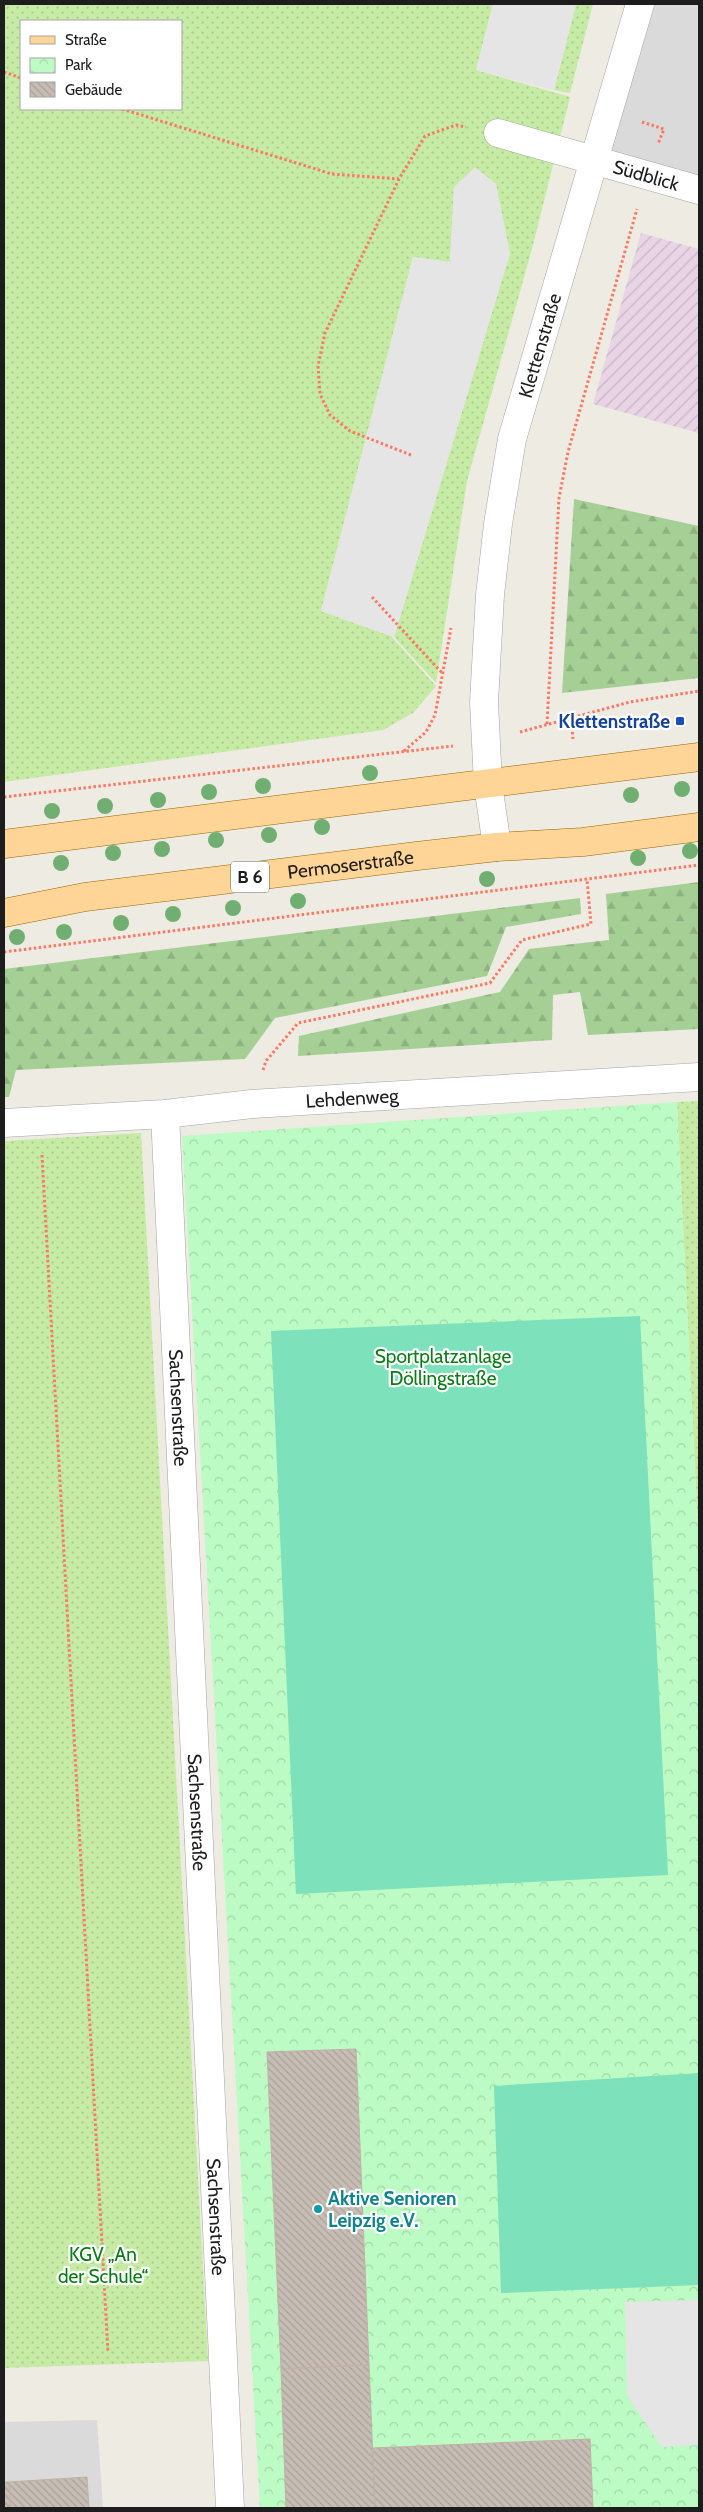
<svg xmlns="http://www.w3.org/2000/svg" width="703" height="2512" font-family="Cabin,sans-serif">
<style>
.residential{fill:#dbdada}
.industrial{fill:url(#industrial-furrows)}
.grass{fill:url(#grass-dots);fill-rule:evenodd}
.forest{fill:url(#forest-firs)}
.park{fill:url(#park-crowns)}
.pitch{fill:#7de1bc}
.parking{fill:#e5e5e5}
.building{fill:url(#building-back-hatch);stroke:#c0b1a4}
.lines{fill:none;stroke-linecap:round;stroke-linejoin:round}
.minor-casing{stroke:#a4a4a4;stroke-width:29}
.major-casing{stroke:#956700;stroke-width:29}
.path{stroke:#fe7763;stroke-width:3;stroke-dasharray:2.5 2.5;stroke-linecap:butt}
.minor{stroke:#fff;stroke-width:28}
.major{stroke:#ffd497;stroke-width:28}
.tree{fill:#70af71}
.transit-dot{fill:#1a4fb4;stroke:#fff;stroke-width:2}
.culture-dot{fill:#0f9aa8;stroke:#fff;stroke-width:2}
.labels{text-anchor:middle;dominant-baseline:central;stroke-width:4.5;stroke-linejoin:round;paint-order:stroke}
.shield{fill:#fff;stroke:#616161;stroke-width:1}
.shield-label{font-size:18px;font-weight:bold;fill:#1d1d1d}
.street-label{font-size:19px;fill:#1d1d1d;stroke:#fff}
.transit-label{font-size:19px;font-weight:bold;fill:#164399;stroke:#fff;text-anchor:end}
.park-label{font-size:19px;fill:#087e14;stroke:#fff}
.culture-label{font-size:19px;font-weight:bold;fill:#0d838f;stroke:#fff;text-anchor:start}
</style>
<defs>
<pattern id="industrial-furrows" width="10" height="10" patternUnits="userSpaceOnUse" patternTransform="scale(1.25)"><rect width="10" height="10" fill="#e8d4e4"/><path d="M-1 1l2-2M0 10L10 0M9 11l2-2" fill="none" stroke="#c7b6c3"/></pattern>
<pattern id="grass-dots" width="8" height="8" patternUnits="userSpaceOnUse" patternTransform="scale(1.25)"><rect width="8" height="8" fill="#c6eba5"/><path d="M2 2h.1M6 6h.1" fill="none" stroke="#aac98e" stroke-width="1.8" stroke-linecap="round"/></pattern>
<pattern id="forest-firs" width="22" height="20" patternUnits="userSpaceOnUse" patternTransform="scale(1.25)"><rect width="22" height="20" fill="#a5cf95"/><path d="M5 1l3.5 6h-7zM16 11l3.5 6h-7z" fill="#8eb180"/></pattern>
<pattern id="park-crowns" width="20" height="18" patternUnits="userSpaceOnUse" patternTransform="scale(1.25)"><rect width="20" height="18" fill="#bcfbc3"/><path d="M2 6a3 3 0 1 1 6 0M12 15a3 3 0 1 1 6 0" fill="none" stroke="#a1d7a7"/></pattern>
<pattern id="building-back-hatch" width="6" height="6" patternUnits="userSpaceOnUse" patternTransform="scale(1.25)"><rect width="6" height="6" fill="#c6bdb5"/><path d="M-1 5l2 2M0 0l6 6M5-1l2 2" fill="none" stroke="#aaa29b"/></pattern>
</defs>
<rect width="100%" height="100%" fill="#eeebe2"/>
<g class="residential">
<polygon points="640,4 699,4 699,190 593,158"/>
<polygon points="97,2420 103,2508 4,2508 4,2422"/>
</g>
<polygon class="industrial" points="641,233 699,249 699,433 593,404"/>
<g class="grass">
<path d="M4,4h489l-17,66 94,27 -37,148 -66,236 -31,202 -42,-46 116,-384 -56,-66 -4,75 -37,-5 -92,354 70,25 45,50 -23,27 -30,17 -379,52zM21,21h160v88h-160z"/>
<polygon points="576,4 593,4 570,93 554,90"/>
<polygon points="699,1101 699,1550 677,1102"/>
<polygon points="141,1133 208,2361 4,2368 4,1141"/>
</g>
<g class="forest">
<polygon points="574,499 699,526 699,678 562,693"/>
<polygon points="699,882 699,1029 588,1035 580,992 553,995 552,1040 298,1056 299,1036 500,992 529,949 609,940 606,894"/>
<polygon points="580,898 581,914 506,927 487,976 275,1018 245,1059 16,1070 9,1097 4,1097 4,969"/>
</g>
<polygon class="park" points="677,1102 699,1550 699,2508 260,2508 182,1136"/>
<g class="pitch">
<polygon points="640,1316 668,1875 296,1894 271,1331"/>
<polygon points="699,2073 699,2285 501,2293 494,2086"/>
</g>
<g class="parking">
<polygon points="493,4 576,4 554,90 476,70"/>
<polygon points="475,167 496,184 510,253 394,637 321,611 413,257 450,262 454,187"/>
<polygon points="699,2300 699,2445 662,2447 627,2396 625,2302"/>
</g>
<g class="building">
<polygon points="356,2049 369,2365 281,2369 267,2052"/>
<polygon points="369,2365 375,2508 286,2508 281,2369"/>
<polygon points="590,2439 593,2508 375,2508 373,2448"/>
<polygon points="87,2477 89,2508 10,2508 9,2482"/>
<polygon points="4,2482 9,2482 10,2508 4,2508"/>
</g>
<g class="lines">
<g class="minor-casing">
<g id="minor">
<path id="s1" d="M498,133l201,57"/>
<path id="s2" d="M497,847l-9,-63 -4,-82 6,-107 8,-71 14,-85 128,-435"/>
<path id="s3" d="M165,1114l65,1394"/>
<path id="s4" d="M4,1123l161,-9 87,-10 447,-27"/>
</g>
</g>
<g class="major-casing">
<g id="major">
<polyline points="4,844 699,757"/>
<path id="s5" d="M4,913l81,-16 332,-41 80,-9 86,-5 116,-15"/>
</g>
</g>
<g class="path">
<polyline points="4,72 21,78"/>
<polyline points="122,109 332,174 399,179"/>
<polyline points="642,122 664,129 658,144"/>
<polyline points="411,455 350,431 330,415 320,394 318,366 325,333 399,179 425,136 456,125 466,127"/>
<polyline points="372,597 443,674"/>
<polyline points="571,717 573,739"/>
<polyline points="547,724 559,498 568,452 637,209"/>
<polyline points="520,732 630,702 699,691"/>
<polyline points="404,751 426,732 435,715 451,628"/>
<polyline points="4,797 453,746"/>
<polyline points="4,952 699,865"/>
<polyline points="263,1070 266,1061 298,1023 490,983 522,940 591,924 587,879"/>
<polyline points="42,1155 108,2353"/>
</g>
<use href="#minor" class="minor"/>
<use href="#major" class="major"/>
</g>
<g class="tree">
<circle cx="370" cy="773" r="8"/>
<circle cx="263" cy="786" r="8"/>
<circle cx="682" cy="789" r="8"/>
<circle cx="209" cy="792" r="8"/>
<circle cx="631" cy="795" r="8"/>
<circle cx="158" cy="800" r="8"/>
<circle cx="105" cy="806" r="8"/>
<circle cx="52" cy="811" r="8"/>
<circle cx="322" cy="827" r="8"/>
<circle cx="269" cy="835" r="8"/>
<circle cx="216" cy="840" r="8"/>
<circle cx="162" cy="849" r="8"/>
<circle cx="690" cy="851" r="8"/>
<circle cx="113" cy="853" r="8"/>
<circle cx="638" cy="858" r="8"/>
<circle cx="61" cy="863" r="8"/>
<circle cx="487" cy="879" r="8"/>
<circle cx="298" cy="901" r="8"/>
<circle cx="233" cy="908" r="8"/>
<circle cx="173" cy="914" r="8"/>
<circle cx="121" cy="923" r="8"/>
<circle cx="64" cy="932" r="8"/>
<circle cx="17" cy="937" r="8"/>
</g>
<rect class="transit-dot" x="675" y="716" width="10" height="10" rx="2.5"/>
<circle class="culture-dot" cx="318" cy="2209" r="5"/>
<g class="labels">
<rect class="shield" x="231" y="861.5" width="38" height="31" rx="4"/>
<g class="shield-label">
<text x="250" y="877">B 6</text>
</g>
<g class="street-label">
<text stroke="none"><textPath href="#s1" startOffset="154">Südblick</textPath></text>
<text stroke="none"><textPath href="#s2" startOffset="508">Klettenstraße</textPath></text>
<text stroke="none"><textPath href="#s5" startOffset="350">Permoserstraße</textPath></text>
<text stroke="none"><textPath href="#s4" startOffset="349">Lehdenweg</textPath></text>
<text stroke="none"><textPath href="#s3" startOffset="294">Sachsenstraße</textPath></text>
<text stroke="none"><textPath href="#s3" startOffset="699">Sachsenstraße</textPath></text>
<text stroke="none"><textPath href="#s3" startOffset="1104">Sachsenstraße</textPath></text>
</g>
<g class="transit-label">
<text x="670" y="721">Klettenstraße</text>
</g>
<g class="park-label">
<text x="443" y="1356">Sportplatzanlage<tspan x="443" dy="22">Döllingstraße</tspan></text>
<text x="103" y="2254">KGV „An<tspan x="103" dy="22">der Schule“</tspan></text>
</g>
<g class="culture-label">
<text x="328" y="2198">Aktive Senioren<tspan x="328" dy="22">Leipzig e.V.</tspan></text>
</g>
</g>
<rect width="703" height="2512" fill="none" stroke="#1d1d1d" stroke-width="10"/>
<rect x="20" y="20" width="162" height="90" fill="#ffffff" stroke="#a5a5a5"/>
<rect x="30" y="36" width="25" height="8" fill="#ffd497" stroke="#a5a5a5"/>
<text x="65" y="45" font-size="15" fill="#1d1d1d">Straße</text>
<rect x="30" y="58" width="25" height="15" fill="url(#park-crowns)" stroke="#a5a5a5"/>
<text x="65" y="70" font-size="15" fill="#1d1d1d">Park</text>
<rect x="30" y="82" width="25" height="15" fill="url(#building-back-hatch)" stroke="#a5a5a5"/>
<text x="65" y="95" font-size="15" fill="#1d1d1d">Gebäude</text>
</svg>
